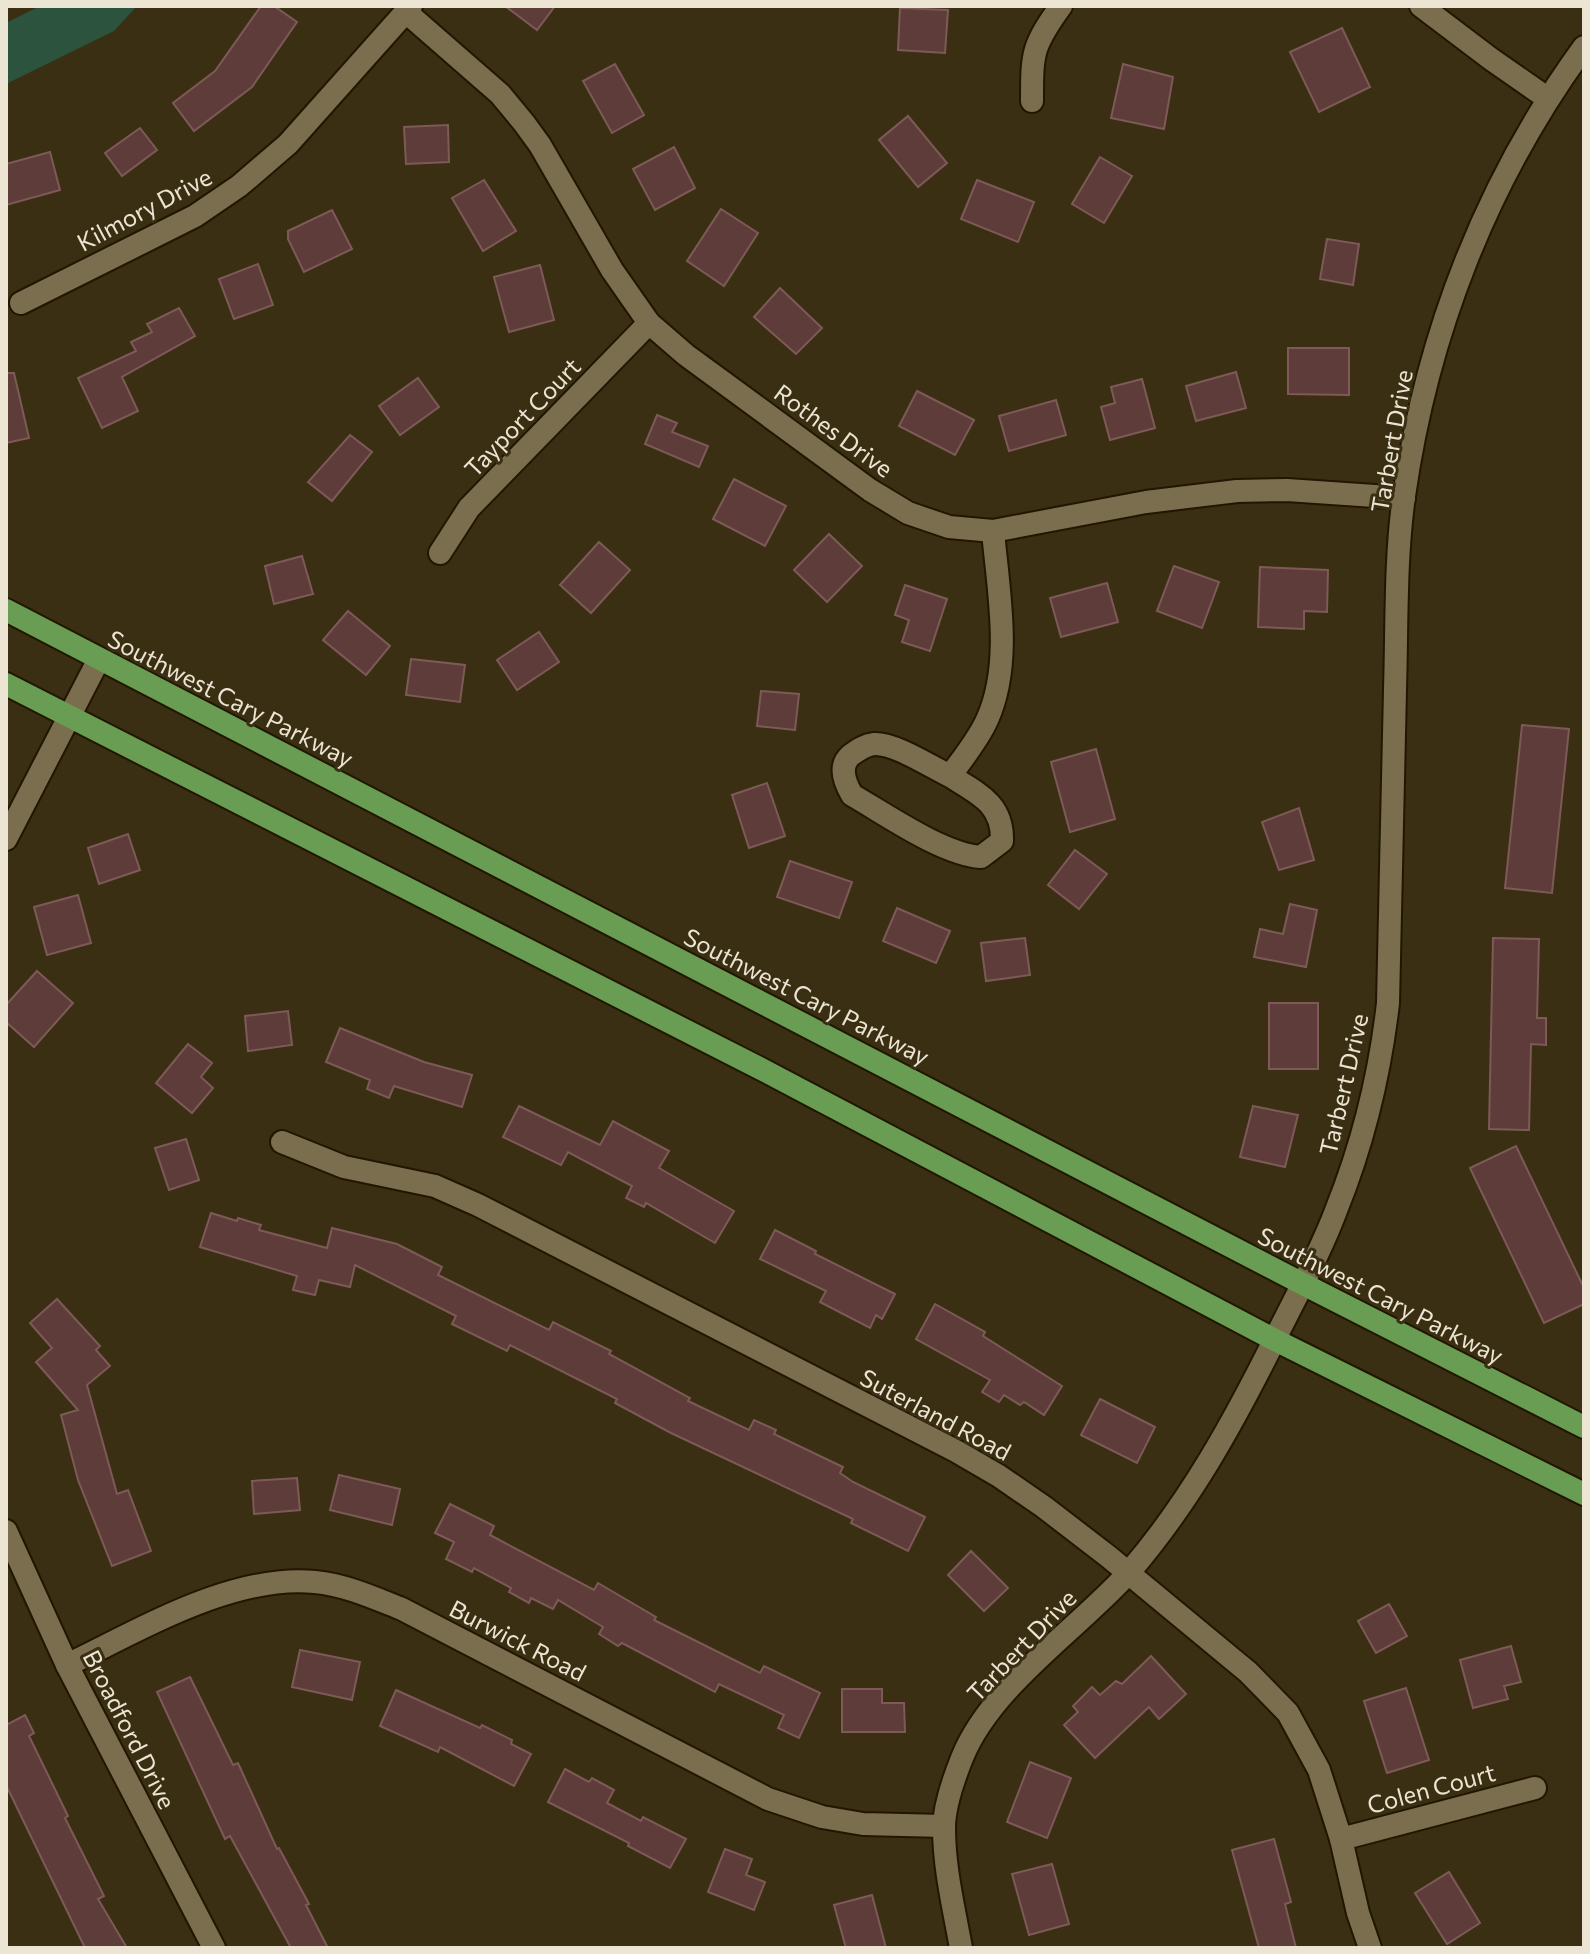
<svg xmlns="http://www.w3.org/2000/svg" width="1590" height="1954" font-family="Commissioner,sans-serif">
<style>
.green{fill:#2b533d}
.building{fill:#5d3c3a;stroke:#7d5a58;stroke-width:2}
.lines{fill:none;stroke-linecap:round;stroke-linejoin:round}
.minor-casing{stroke:#211700;stroke-width:26}
.primary-casing{stroke:#211700;stroke-width:26}
.minor{stroke:#7a6e4f;stroke-width:22}
.primary{stroke:#689d53;stroke-width:22}
.labels{text-anchor:middle;dominant-baseline:central;stroke-width:6;stroke-linejoin:round;paint-order:stroke}
.street-label{font-size:24px;fill:#ece5d4;stroke:#3a2f12}
</style>
<rect width="100%" height="100%" fill="#3a2f12"/>
<polygon class="green" points="40,6 137,6 114,31 6,84 6,23"/>
<g class="building">
<polygon points="261,6 274,6 297,22 252,87 194,131 173,103 215,71"/>
<polygon points="505,6 555,6 537,30"/>
<polygon points="900,8 948,10 945,53 898,50"/>
<polygon points="1342,28 1370,87 1319,112 1290,52"/>
<polygon points="615,64 644,115 612,133 583,81"/>
<polygon points="1123,64 1173,77 1164,129 1111,118"/>
<polygon points="908,116 947,163 918,187 879,140"/>
<polygon points="448,125 449,162 406,164 404,127"/>
<polygon points="140,128 157,150 122,176 105,153"/>
<polygon points="674,147 695,188 655,210 633,169"/>
<polygon points="50,152 60,190 6,205 6,164"/>
<polygon points="1100,157 1132,176 1104,223 1072,204"/>
<polygon points="484,180 516,231 483,251 452,198"/>
<polygon points="977,180 1034,202 1018,242 961,219"/>
<polygon points="721,209 758,233 724,286 687,261"/>
<polygon points="332,210 352,249 304,272 288,239 288,231"/>
<polygon points="1327,239 1359,244 1353,285 1320,279"/>
<polygon points="258,264 273,305 234,319 219,279"/>
<polygon points="540,265 554,320 509,332 494,277"/>
<polygon points="780,288 822,328 796,354 754,317"/>
<polygon points="179,308 195,336 122,377 138,411 102,428 78,378 136,351 131,342 152,332 147,324"/>
<polygon points="1288,348 1349,348 1349,395 1288,394"/>
<polygon points="1236,372 1246,408 1196,421 1186,386"/>
<polygon points="6,373 14,373 29,438 6,443"/>
<polygon points="418,378 439,407 400,435 379,406"/>
<polygon points="1142,379 1155,428 1110,440 1101,407 1115,403 1111,387"/>
<polygon points="917,391 974,420 955,455 899,426"/>
<polygon points="1056,400 1066,435 1009,451 999,416"/>
<polygon points="657,415 677,423 672,432 708,446 699,467 645,444"/>
<polygon points="350,435 372,452 332,501 308,482"/>
<polygon points="734,479 786,506 765,546 713,519"/>
<polygon points="829,534 862,566 827,602 794,570"/>
<polygon points="599,542 630,570 591,613 560,585"/>
<polygon points="302,556 313,594 274,604 265,566"/>
<polygon points="1174,566 1219,582 1202,628 1157,611"/>
<polygon points="1260,567 1328,570 1327,612 1304,611 1304,629 1258,627"/>
<polygon points="1107,583 1118,622 1061,637 1050,598"/>
<polygon points="905,585 947,599 930,651 902,642 909,620 895,615"/>
<polygon points="348,611 390,646 366,675 323,640"/>
<polygon points="539,632 559,662 517,690 497,660"/>
<polygon points="411,659 465,665 460,702 406,695"/>
<polygon points="761,691 799,694 795,730 757,726"/>
<polygon points="1522,725 1569,729 1552,893 1505,888"/>
<polygon points="1096,749 1115,819 1070,832 1051,762"/>
<polygon points="767,783 785,836 749,848 732,795"/>
<polygon points="1299,808 1314,860 1279,870 1262,822"/>
<polygon points="128,834 140,870 99,884 88,848"/>
<polygon points="1075,850 1107,874 1079,909 1048,885"/>
<polygon points="790,861 852,882 839,918 777,897"/>
<polygon points="78,895 91,943 47,955 34,907"/>
<polygon points="1290,904 1317,910 1306,967 1254,957 1260,929 1283,934"/>
<polygon points="897,908 950,931 936,963 883,941"/>
<polygon points="1025,938 1030,975 986,981 981,943"/>
<polygon points="1493,938 1539,939 1537,1018 1546,1018 1546,1045 1531,1044 1529,1130 1489,1129"/>
<polygon points="37,971 73,1003 34,1047 6,1022 6,1005"/>
<rect x="1269" y="1003" width="49" height="66"/>
<polygon points="288,1011 292,1045 248,1051 245,1016"/>
<polygon points="340,1028 424,1062 472,1075 462,1107 394,1086 389,1098 367,1089 370,1080 326,1062"/>
<polygon points="188,1044 212,1063 201,1077 213,1088 192,1113 156,1083"/>
<polygon points="519,1106 600,1145 613,1121 669,1151 659,1168 734,1211 715,1243 646,1203 644,1207 626,1198 632,1186 568,1152 561,1165 503,1137"/>
<polygon points="1253,1106 1298,1115 1285,1167 1240,1157"/>
<polygon points="186,1139 199,1180 169,1190 155,1148"/>
<polygon points="1516,1146 1584,1288 1584,1304 1544,1323 1470,1168"/>
<polygon points="211,1213 237,1221 238,1218 261,1225 259,1230 327,1248 332,1228 397,1244 442,1267 438,1275 549,1330 553,1322 611,1351 609,1354 690,1398 688,1401 749,1430 754,1420 776,1430 774,1434 843,1467 840,1473 853,1482 925,1517 908,1551 851,1523 853,1519 671,1433 615,1403 617,1399 510,1345 507,1351 452,1324 456,1316 355,1265 350,1287 319,1280 315,1295 293,1290 297,1276 200,1247"/>
<polygon points="775,1230 816,1251 815,1254 895,1294 882,1319 876,1315 870,1328 820,1302 826,1291 760,1259"/>
<polygon points="57,1299 100,1346 96,1350 110,1366 87,1385 117,1494 128,1490 151,1551 112,1566 78,1480 61,1415 78,1410 36,1362 52,1348 30,1323"/>
<polygon points="935,1304 985,1332 983,1336 1062,1386 1044,1415 1024,1402 1020,1405 1004,1395 999,1402 982,1392 990,1380 916,1339"/>
<polygon points="1100,1399 1155,1427 1137,1463 1081,1435"/>
<polygon points="339,1475 400,1489 392,1525 330,1510"/>
<polygon points="297,1478 300,1510 254,1514 252,1481"/>
<polygon points="450,1504 494,1526 490,1535 594,1590 598,1583 656,1617 654,1620 760,1673 764,1666 820,1693 799,1738 778,1728 784,1715 719,1684 715,1692 622,1643 618,1646 599,1634 603,1627 558,1600 553,1609 531,1598 529,1603 509,1592 511,1588 474,1568 472,1572 446,1559 454,1542 435,1533"/>
<polygon points="971,1551 1008,1588 984,1611 948,1575"/>
<polygon points="1389,1604 1407,1636 1376,1653 1358,1621"/>
<polygon points="1511,1646 1521,1682 1504,1686 1508,1699 1473,1708 1460,1660"/>
<polygon points="300,1650 360,1662 352,1700 292,1687"/>
<polygon points="1151,1656 1186,1694 1159,1719 1149,1707 1095,1758 1064,1725 1078,1712 1073,1706 1092,1687 1100,1695 1116,1681 1122,1684"/>
<polygon points="190,1677 233,1765 238,1763 277,1849 279,1848 309,1904 306,1905 328,1948 291,1948 230,1836 225,1839 157,1692"/>
<polygon points="1406,1688 1429,1760 1387,1773 1364,1701"/>
<polygon points="842,1689 882,1689 882,1703 904,1703 905,1732 842,1732"/>
<polygon points="396,1690 480,1728 482,1725 512,1740 511,1744 531,1754 514,1786 440,1747 438,1752 380,1726"/>
<polygon points="25,1715 34,1733 29,1736 68,1816 65,1818 104,1896 98,1899 127,1948 85,1948 6,1785 6,1725"/>
<polygon points="1030,1762 1071,1778 1047,1838 1007,1822"/>
<polygon points="565,1769 589,1782 592,1778 614,1790 607,1803 641,1821 643,1817 686,1839 670,1868 628,1846 629,1843 548,1802"/>
<polygon points="1274,1839 1291,1902 1285,1904 1296,1948 1259,1948 1232,1850"/>
<polygon points="725,1849 752,1859 746,1875 765,1882 754,1910 708,1892"/>
<polygon points="1052,1864 1069,1924 1029,1935 1012,1874"/>
<polygon points="1449,1872 1480,1923 1447,1944 1415,1893"/>
<polygon points="872,1895 886,1948 846,1948 834,1905"/>
</g>
<g class="lines">
<g class="minor-casing">
<g id="minor">
<polyline points="1421,6 1491,59 1547,98"/>
<polyline points="406,12 500,94 524,123 540,145 612,270 649,323 686,355 870,490 908,513 949,527 993,531 1146,502 1237,491 1287,490 1404,498"/>
<path d="M1032,101c0,-48 0,-55 29,-95"/>
<polyline points="21,303 195,216 239,186 288,144 411,6"/>
<polyline points="440,553 469,508 649,323"/>
<path d="M950,776c-19,-9 -55,-33 -76,-32 -9,1 -16,6 -23,11 -13,11 -6,28 1,40 35,20 90,59 129,62l21,-16c1,-37 -23,-47 -52,-65 13,-18 28,-36 37,-56 26,-57 11,-130 6,-189"/>
<polyline points="6,839 99,659"/>
<polyline points="282,1142 344,1167 435,1186 478,1205 956,1451 999,1476 1044,1507 1109,1557 1248,1672 1288,1713 1319,1770 1341,1839 1358,1913 1370,1948"/>
<polyline points="6,1531 67,1665 214,1948"/>
<path d="M67,1665c73,-35 165,-91 248,-83 31,3 59,16 87,27l366,190 54,18 41,7 81,2"/>
<polyline points="1341,1839 1535,1788"/>
<path d="M961,1948c-7,-39 -17,-80 -17,-120 0,-21 10,-50 18,-70 29,-73 118,-130 169,-188 60,-70 103,-149 144,-231 21,-43 45,-85 62,-131 26,-65 43,-135 51,-205 2,-104 5,-209 7,-314 2,-63 0,-129 9,-193 23,-162 83,-316 180,-449"/>
</g>
</g>
<g class="primary-casing">
<g id="primary">
<polyline points="6,610 1303,1284 1584,1427"/>
<polyline points="6,684 767,1072 1275,1340 1584,1494"/>
</g>
</g>
<use href="#minor" class="minor"/>
<use href="#primary" class="primary"/>
</g>
<g class="labels">
<g class="street-label">
<text transform="translate(144 209) rotate(-28)">Kilmory Drive</text>
<text transform="translate(522 417) rotate(-46)">Tayport Court</text>
<text transform="translate(834 430) rotate(36)">Rothes Drive</text>
<text transform="translate(1391 441) rotate(-80)">Tarbert Drive</text>
<text transform="translate(231 698) rotate(27)">Southwest Cary Parkway</text>
<text transform="translate(807 996) rotate(27)">Southwest Cary Parkway</text>
<text transform="translate(1343 1084) rotate(-77)">Tarbert Drive</text>
<text transform="translate(1381 1295) rotate(27)">Southwest Cary Parkway</text>
<text transform="translate(936 1414) rotate(28)">Suterland Road</text>
<text transform="translate(518 1640) rotate(27)">Burwick Road</text>
<text transform="translate(1021 1645) rotate(-46)">Tarbert Drive</text>
<text transform="translate(130 1729) rotate(63)">Broadford Drive</text>
<text transform="translate(1431 1788) rotate(-15)">Colen Court</text>
</g>
</g>
<rect width="1590" height="1954" fill="none" stroke="#ece5d4" stroke-width="16"/>
</svg>
